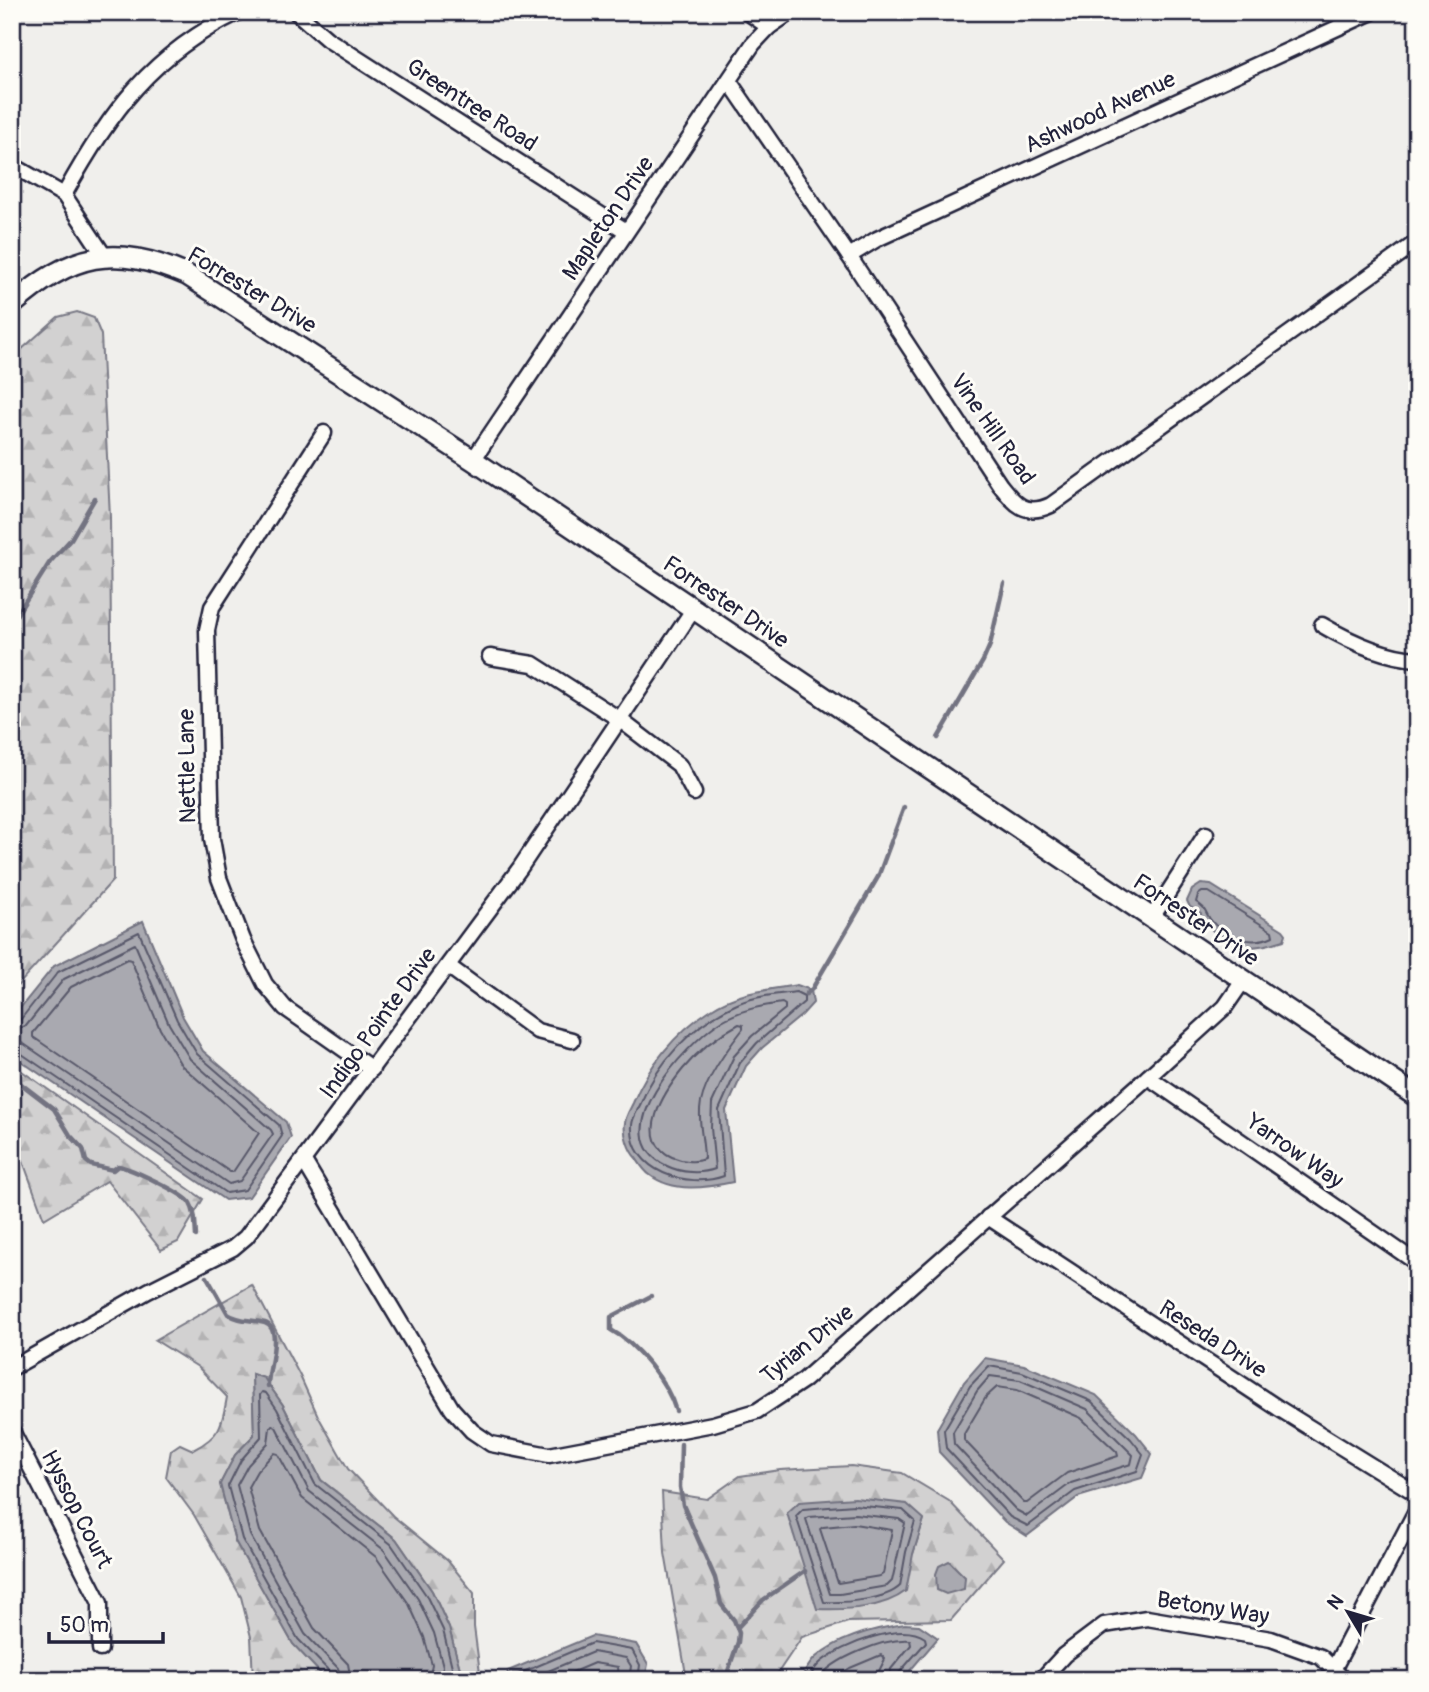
<svg xmlns="http://www.w3.org/2000/svg" width="1429" height="1692" font-family="Pangolin,sans-serif">
<style>
.forest{fill:url(#forest-firs);stroke:#7a7a86;stroke-width:2;fill-rule:evenodd}
.water{fill:#a9a9b0;stroke:#737381;stroke-width:2}
.lines{fill:none;stroke-linecap:round;stroke-linejoin:round}
.shore{stroke:#58586a;stroke-width:2}
.stream{stroke:#737381;stroke-width:4.5}
.street-casing{stroke:#22223b;stroke-width:19}
.secondary-casing{stroke:#22223b;stroke-width:24}
.street{stroke:#fdfcf7;stroke-width:14}
.secondary{stroke:#fdfcf7;stroke-width:19}
.rail{stroke:#22223b;stroke-width:4.5}
.labels{text-anchor:middle;dominant-baseline:central;stroke-width:6;stroke-linejoin:round;paint-order:stroke}
.street-label{font-size:23px;fill:#22223b;stroke:#fdfcf7}
</style>
<defs>
<pattern id="forest-firs" width="22" height="20" patternUnits="userSpaceOnUse" patternTransform="scale(1.75)"><rect width="22" height="20" fill="#d2d1d1"/><path d="M5 1l3.5 6h-7zM16 11l3.5 6h-7z" fill="#b4b3b4"/></pattern>
</defs>
<rect width="100%" height="100%" fill="#f0efec"/>
<filter id="ink" filterUnits="userSpaceOnUse"><feTurbulence type="fractalNoise" baseFrequency=".0143" numOctaves="2"/><feDisplacementMap in="SourceGraphic" scale="14" xChannelSelector="R" yChannelSelector="G"/><feConvolveMatrix kernelMatrix="1 2 1 2 8 2 1 2 1" color-interpolation-filters="sRGB"/></filter>
<g filter="url(#ink)">
<g class="forest">
<polygon points="77,312 94,318 101,335 110,517 113,880 12,992 12,358 58,317"/>
<polygon points="12,1064 203,1199 178,1242 161,1250 107,1181 44,1219 12,1131"/>
<path d="M252,1285l48,91 18,40 30,53 45,47 55,45 26,32v34l7,53h-27l6,-11 -11,-41 -17,-37 -36,-52 -75,-59 -38,-75 -19,-27 -12,-4 2,61 -19,20 -15,29 15,57 58,103 34,36h-74l-2,-43 -10,-40 -47,-82 -28,-38 5,-27 9,-6 13,6c27,-14 29,-24 34,-53l-29,-30 -43,-27z"/>
<path d="M851,1466l51,7 47,28 55,58 -53,61 -103,2 -46,15 -29,43h-86l-22,-127 -3,-61 45,7 33,-23 40,-6zM924,1519l-11,35 -72,56z"/>
</g>
<g class="water">
<path d="M1201,884l10,1 72,45 3,4 -2,6c-39,13 -53,9 -83,-20v-7l-11,-6 -3,-6 5,-11z"/>
<polygon points="143,921 183,1017 203,1051 286,1122 291,1137 249,1197 225,1200 12,1055 12,1018 54,966"/>
<path d="M797,985l14,5 2,13 -11,12 -40,33 -16,18 -20,44 7,72c-27,6 -60,11 -83,-7 -6,-4 -10,-11 -14,-17 -7,-7 -13,-24 -11,-35 0,-6 5,-14 8,-20 15,-37 43,-71 77,-93 27,-18 57,-20 87,-25z"/>
<polygon points="985,1358 1024,1365 1096,1395 1136,1434 1152,1454 1142,1478 1078,1497 1027,1536 1005,1522 939,1452 937,1429 964,1382"/>
<polygon points="252,1374 264,1378 283,1405 321,1480 396,1539 432,1591 449,1628 460,1669 454,1680 327,1680 293,1644 235,1541 220,1484 235,1455 254,1435"/>
<path d="M855,1498l52,6 17,15 -11,35 -7,37c-23,18 -60,19 -89,18l-30,-96 12,-11z"/>
<polygon points="949,1561 965,1577 964,1589 946,1594 937,1590 936,1574 939,1566"/>
<path d="M905,1624l14,1 19,13 -36,42h-102c5,-8 9,-17 16,-23 24,-20 60,-29 89,-33z"/>
<polygon points="592,1636 636,1644 648,1664 645,1680 506,1680 508,1671"/>
</g>
<g class="lines">
<g class="shore">
<path d="M1202,892h7l63,39 1,5c-21,10 -49,2 -63,-17 -6,-9 -3,-10 -14,-17l2,-7z"/>
<polygon points="127,959 131,960 160,1029 181,1065 259,1133 233,1172 230,1172 33,1037 33,1033 71,987"/>
<path d="M796,992l8,4v6l-47,41 -17,20 -21,47 5,66c-36,13 -95,-4 -92,-51 0,-6 5,-14 8,-20 17,-42 52,-80 93,-99 19,-10 42,-11 63,-14z"/>
<path d="M782,1003l3,2v4l-33,27 -18,20 -22,47 -1,25 4,41c-14,5 -34,4 -48,-3 -66,-31 18,-121 53,-144 20,-12 40,-16 62,-19z"/>
<polyline points="12,1022 21,1019 58,972 139,932 177,1020 197,1054 279,1125 282,1136 245,1190 226,1193 19,1052 12,1050"/>
<path d="M739,1024l4,1v4c-15,19 -42,56 -43,81 -1,17 4,33 4,49 -8,4 -23,2 -32,-2 -39,-18 -7,-66 11,-88 15,-18 35,-34 56,-45z"/>
<polyline points="12,1030 26,1026 64,979 135,944 169,1024 190,1059 271,1130 273,1134 240,1181 229,1184 24,1044 12,1041"/>
<polygon points="989,1366 1022,1372 1091,1401 1131,1439 1143,1454 1137,1471 1075,1491 1028,1526 1010,1517 946,1448 944,1430 970,1386"/>
<polygon points="990,1376 1020,1380 1087,1409 1133,1455 1131,1464 1071,1483 1027,1516 1016,1510 954,1444 953,1432 977,1391"/>
<polygon points="997,1387 1017,1390 1081,1418 1117,1452 1118,1456 1067,1473 1027,1503 1024,1503 964,1440 964,1434 986,1397"/>
<path d="M854,1505l49,5 12,11 -9,31 -6,34c-14,14 -56,17 -76,16l-28,-86 7,-7z"/>
<polygon points="855,1514 899,1519 905,1523 892,1581 887,1586 840,1594 830,1594 806,1519 809,1517"/>
<polygon points="854,1524 892,1530 883,1574 880,1576 838,1583 820,1529 823,1527"/>
<polyline points="332,1680 330,1672 298,1639 242,1539 228,1486 241,1460 261,1437 260,1395 262,1392 266,1393 277,1409 315,1484 391,1544 426,1595 443,1630 452,1667 449,1680"/>
<polyline points="341,1680 338,1668 305,1634 250,1535 237,1485 248,1465 268,1443 270,1428 272,1425 276,1427 309,1491 384,1550 418,1599 434,1633 443,1666 440,1680"/>
<polyline points="351,1680 348,1664 314,1628 260,1531 248,1487 257,1471 274,1453 278,1454 302,1498 376,1557 409,1604 424,1637 432,1665 429,1680"/>
<polyline points="513,1680 516,1675 592,1643 632,1650 640,1665 638,1680"/>
<polyline points="527,1680 593,1652 626,1658 631,1666 629,1680"/>
<polyline points="554,1680 594,1663 618,1667 619,1680"/>
<path d="M808,1680c4,-7 7,-13 13,-18 21,-17 80,-41 104,-24l1,4 -27,31 -1,7"/>
<path d="M818,1680c14,-22 67,-42 92,-40l1,5 -20,24 -2,11"/>
<polyline points="831,1680 850,1668 881,1655 885,1659 879,1671 878,1680"/>
</g>
<g class="stream">
<polyline points="12,622 50,562 71,539 95,498"/>
<polyline points="938,738 983,661 990,645 1004,583"/>
<polyline points="806,994 812,989 878,877 904,807"/>
<path d="M12,1077l42,32 16,26 13,14 3,12 5,4 22,5 5,-4c13,2 67,28 72,37 6,10 5,22 6,33"/>
<path d="M207,1277l21,37c12,8 25,5 37,9 19,6 2,48 3,63"/>
<path d="M651,1296l-40,21v13c26,14 57,53 65,81"/>
<polyline points="681,1444 680,1487 683,1505 715,1578 721,1604 734,1620 739,1633 738,1642 725,1680"/>
<polyline points="737,1628 763,1600 805,1571"/>
</g>
<g class="street-casing">
<g id="street">
<polyline points="296,12 327,39 626,231"/>
<polyline points="747,12 769,27"/>
<path d="M729,81l120,175 151,229c15,19 25,32 51,20l366,-263"/>
<polyline points="12,165 64,195 105,257"/>
<path d="M64,195c45,-82 88,-142 175,-183"/>
<polyline points="849,256 877,239 1372,12"/>
<polyline points="324,433 212,607 207,630 212,839 219,878 243,940 265,984 285,1008 372,1069"/>
<polyline points="473,460 753,44 769,27 791,12"/>
<path d="M1322,625c29,17 61,32 95,34"/>
<polyline points="490,657 533,664 619,719 679,765 694,793"/>
<polyline points="1151,919 1206,834"/>
<polyline points="448,966 537,1031 572,1040"/>
<polyline points="1148,1077 1417,1263"/>
<polyline points="304,1161 452,1409 472,1431 491,1444 549,1455 713,1424 757,1411 804,1380 1148,1077 1225,1007 1243,981"/>
<polyline points="988,1217 1278,1408 1417,1494"/>
<polyline points="12,1368 148,1291 233,1248 246,1237 520,868 693,610"/>
<polyline points="12,1431 100,1603 100,1649"/>
<polyline points="1334,1668 1417,1509"/>
<polyline points="1041,1680 1064,1655 1104,1625 1147,1618 1271,1639 1321,1657 1344,1680"/>
</g>
</g>
<g class="secondary-casing">
<path id="secondary" d="M12,305c60,-52 101,-62 175,-30l286,185 944,637"/>
</g>
<use href="#street" class="street"/>
<use href="#secondary" class="secondary"/>
<polyline class="rail" points="12,1679 13,1680"/>
</g>
</g>
<g class="labels">
<g class="street-label">
<text transform="translate(472 105) rotate(33)">Greentree Road</text>
<text transform="translate(1100 112) rotate(-25)">Ashwood Avenue</text>
<text transform="translate(608 218) rotate(-56)">Mapleton Drive</text>
<text transform="translate(252 290) rotate(31)">Forrester Drive</text>
<text transform="translate(993 429) rotate(55)">Vine Hill Road</text>
<text transform="translate(726 602) rotate(34)">Forrester Drive</text>
<text transform="translate(187 766) rotate(-91)">Nettle Lane</text>
<text transform="translate(1196 920) rotate(34)">Forrester Drive</text>
<text transform="translate(378 1023) rotate(-54)">Indigo Pointe Drive</text>
<text transform="translate(1295 1151) rotate(35)">Yarrow Way</text>
<text transform="translate(1213 1339) rotate(33)">Reseda Drive</text>
<text transform="translate(807 1344) rotate(-39)">Tyrian Drive</text>
<text transform="translate(77 1509) rotate(63)">Hyssop Court</text>
<text transform="translate(1213 1608) rotate(9)">Betony Way</text>
</g>
</g>
<rect width="1429" height="1692" fill="none" stroke="#fdfcf7" stroke-width="42"/>
<rect x="21" y="21" width="1387" height="1650" fill="none" stroke="#22223b" stroke-width="2.5" filter="url(#ink)"/>
<g transform="translate(1348 1612) rotate(308)" stroke="#fdfcf7" stroke-width="5" paint-order="stroke">
<path d="M0-5L12 26L0 18L-12 26Z" fill="#22223b"/>
<text y="-10" font-size="19" font-weight="bold" text-anchor="middle" fill="#22223b">N</text>
</g>
<path d="M49 1632v10h114v-10" fill="none" stroke="#22223b" stroke-width="3.5"/>
<text x="60" y="1632" font-size="21" fill="#22223b" stroke="#fdfcf7" stroke-width="5" paint-order="stroke">50 m</text>
</svg>
